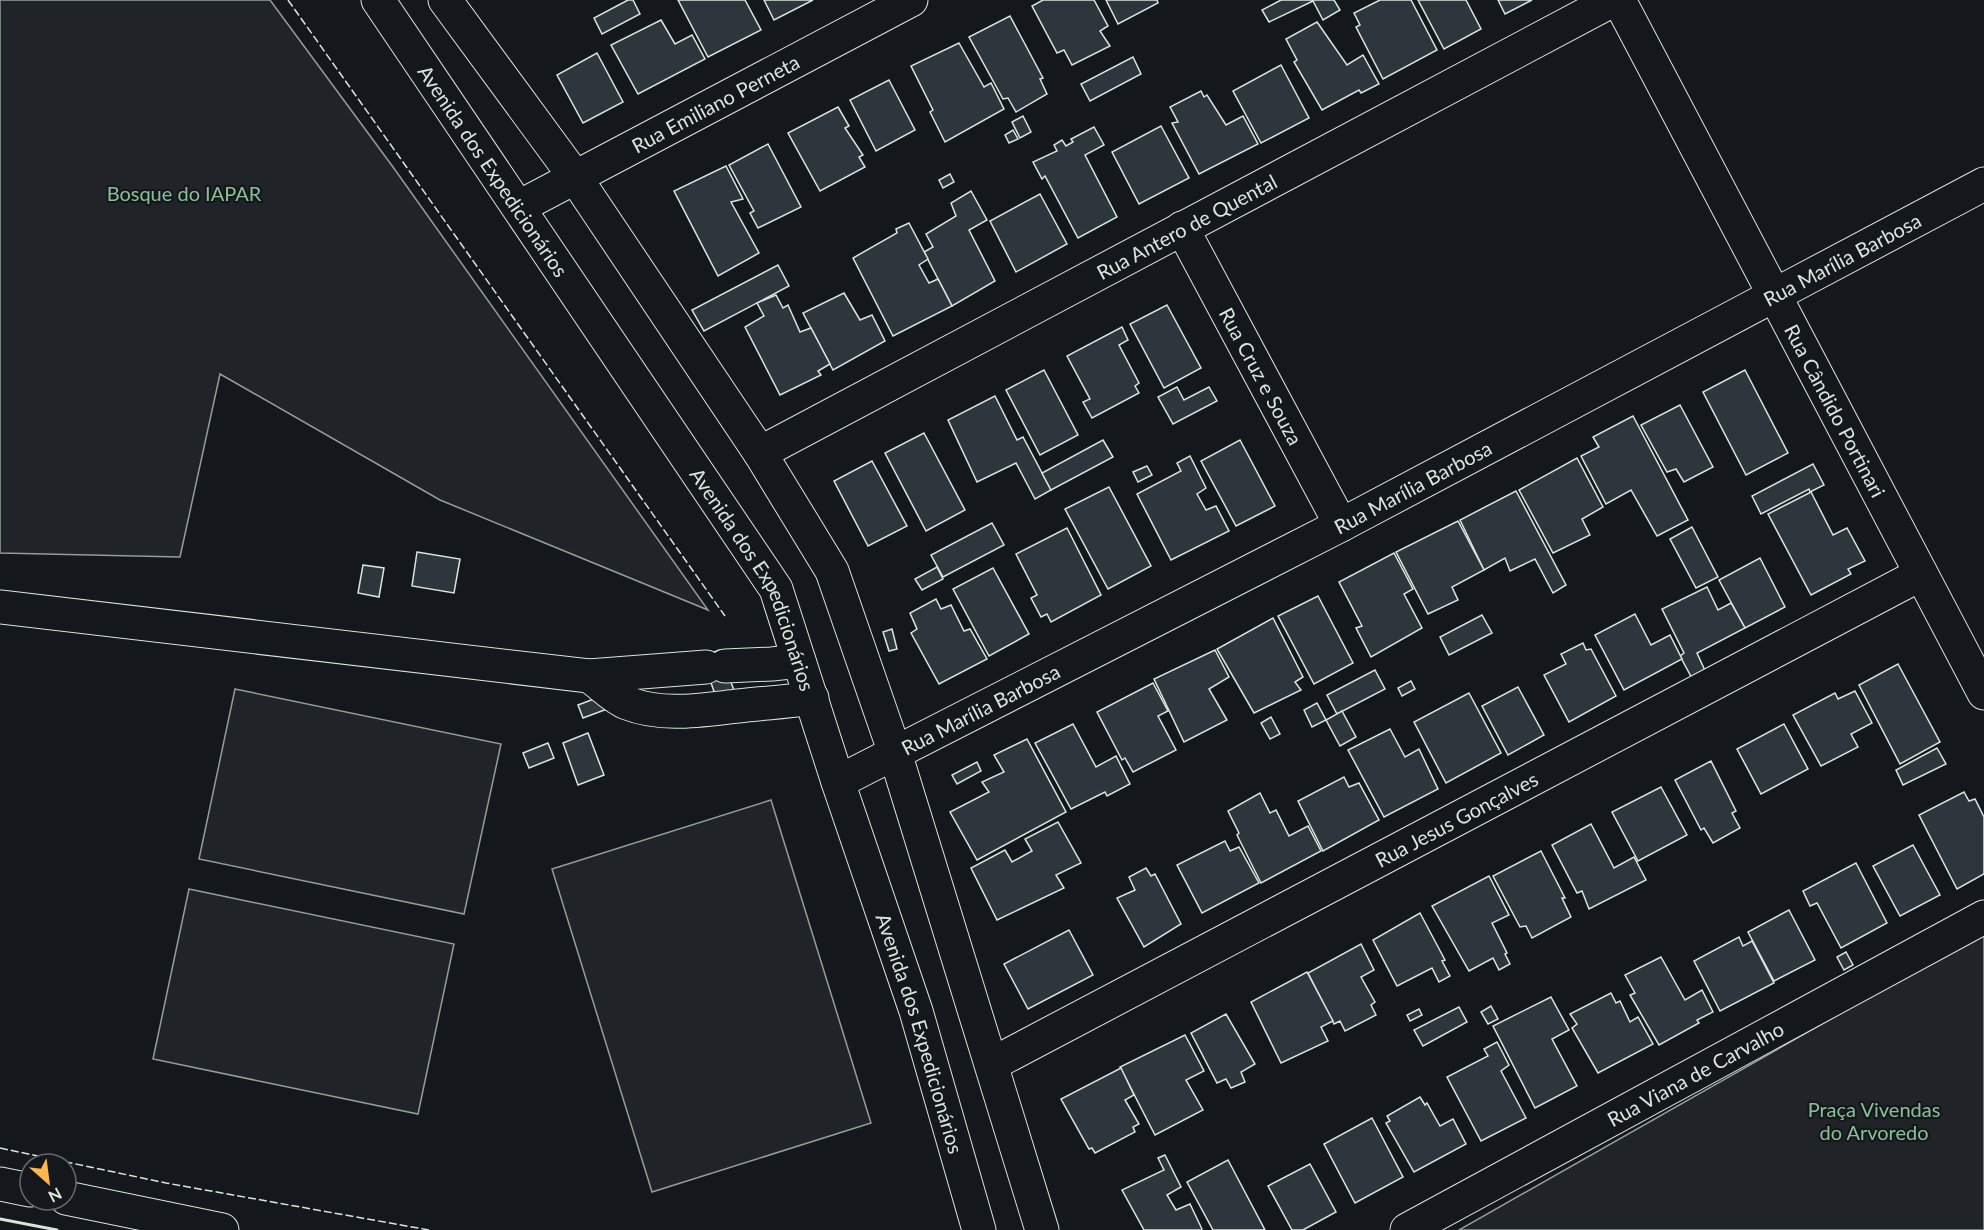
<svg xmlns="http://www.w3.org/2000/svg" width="1984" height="1230" font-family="Lato,sans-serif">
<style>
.green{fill:#202428;stroke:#939e99;stroke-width:1.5}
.building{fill:#2c363c;stroke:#d8e6dc;stroke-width:1.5}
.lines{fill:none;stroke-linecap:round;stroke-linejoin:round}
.minor-casing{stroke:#d8e6dc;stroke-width:35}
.major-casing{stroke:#d8e6dc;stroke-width:35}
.minor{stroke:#14181c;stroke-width:33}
.major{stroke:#14181c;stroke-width:33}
.fence{stroke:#d8e6dc;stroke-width:1.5;stroke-dasharray:8 3;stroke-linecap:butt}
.wall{stroke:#d8e6dc;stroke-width:3}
.labels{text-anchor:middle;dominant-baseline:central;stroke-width:4.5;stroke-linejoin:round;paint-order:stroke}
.street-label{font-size:20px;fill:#d8e6dc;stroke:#14181c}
.park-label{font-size:20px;fill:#8ac095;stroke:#14181c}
</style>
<rect width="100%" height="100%" fill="#14181c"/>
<g class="green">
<polygon points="0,0 270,0 393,167 708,610 440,500 220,374 180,557 0,553"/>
<polygon points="235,689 501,744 464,914 199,859"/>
<polygon points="771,800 871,1123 652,1192 552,869"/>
<polygon points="189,889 454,944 418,1114 153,1059"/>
<polygon points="1984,932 1984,1230 1459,1230"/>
</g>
<g class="building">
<polygon points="628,0 633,0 640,14 602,34 594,18"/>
<polygon points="678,0 745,0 761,30 708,57"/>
<polygon points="764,0 813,0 774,20"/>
<polygon points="1043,0 1094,0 1108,26 1100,31 1110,46 1072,65 1064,50 1057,53 1032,6"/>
<polygon points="1106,0 1157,0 1158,3 1118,24"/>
<polygon points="1281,0 1334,0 1340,10 1323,20 1313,1 1269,22 1262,10"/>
<polygon points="1380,0 1411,0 1437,50 1383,79 1356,27 1360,25 1354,13"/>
<polygon points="1418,0 1466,0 1481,29 1444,49"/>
<polygon points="1498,0 1532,0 1505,14"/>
<polygon points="1010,16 1043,78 1040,79 1047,94 1016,112 1008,98 1003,99 969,37"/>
<polygon points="661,20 675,44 692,35 705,59 638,94 611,45"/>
<polygon points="1317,22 1347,65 1363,55 1379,84 1361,93 1359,90 1322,110 1294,62 1297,60 1286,39"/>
<polygon points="959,43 984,87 991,83 1004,109 945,142 930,112 933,110 911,66"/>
<polygon points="597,53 623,102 583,123 557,75"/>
<polygon points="1133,57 1141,74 1090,101 1081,84"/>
<polygon points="1281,65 1309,118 1261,143 1233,91"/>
<polygon points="889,80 915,130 876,151 850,100"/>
<polygon points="1201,91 1204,97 1207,95 1226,125 1243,116 1258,144 1199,174 1172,123 1178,122 1170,107"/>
<polygon points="838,107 849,126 845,128 863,155 859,157 865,167 820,191 788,133"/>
<polygon points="1023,116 1031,132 1020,138 1012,122"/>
<polygon points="1161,126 1189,178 1139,204 1112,152"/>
<polygon points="1094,127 1104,145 1085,155 1117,217 1078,238 1045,176 1042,179 1033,162 1057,151 1054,145 1062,140 1066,146 1073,142 1071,139"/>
<polygon points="1013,130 1018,139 1009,143 1005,135"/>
<polygon points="768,144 801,207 758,228 750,213 754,211 729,165"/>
<polygon points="726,166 743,199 731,202 759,253 718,276 674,191"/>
<polygon points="950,174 954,182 943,188 939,180"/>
<polygon points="971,191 987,220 969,230 995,281 952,306 924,252 933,247 926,234 956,216 951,203"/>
<polygon points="1040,194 1067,244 1016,272 990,221"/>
<polygon points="909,223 928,259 919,265 929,283 938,279 952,306 893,336 853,258 897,233 896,229"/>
<polygon points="778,265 789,286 704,331 692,310"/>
<polygon points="844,293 860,320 872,315 885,341 833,370 803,313"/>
<polygon points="776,295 783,308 788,305 800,332 811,328 830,364 818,371 821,375 780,395 745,327 764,316 757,303"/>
<polygon points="1167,305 1201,368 1164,388 1130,324"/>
<polygon points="1122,327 1128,340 1119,345 1139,383 1135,386 1139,393 1092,418 1083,402 1090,399 1067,356"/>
<polygon points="1044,370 1078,435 1040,455 1006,390"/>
<polygon points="1745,370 1788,453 1746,475 1703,392"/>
<polygon points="1177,387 1184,400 1209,387 1217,401 1173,424 1158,397"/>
<polygon points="995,396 1017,440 1023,437 1051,490 1035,499 1016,463 977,482 948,420"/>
<polygon points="1680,405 1713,467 1684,482 1676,469 1667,472 1641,425"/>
<polygon points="1633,416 1688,520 1657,536 1631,490 1606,504 1581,456 1599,447 1593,437"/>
<polygon points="924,433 965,510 926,531 885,453"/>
<polygon points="1103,440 1113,457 1051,490 1042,473"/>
<polygon points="1240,440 1275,506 1236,526 1201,461"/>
<polygon points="1190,456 1206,488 1197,494 1206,510 1216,506 1229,531 1171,560 1137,494 1181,471 1177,463"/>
<polygon points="1577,458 1603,507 1582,519 1590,535 1553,553 1519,490"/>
<polygon points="872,461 907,526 868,546 834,481"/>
<polygon points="1813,464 1824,485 1810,492 1809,489 1761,514 1752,496"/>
<polygon points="1147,466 1152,475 1138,482 1133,472"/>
<polygon points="1109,487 1151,566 1108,589 1065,509"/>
<polygon points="1516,491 1566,585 1553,593 1535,559 1510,571 1505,558 1484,570 1460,520"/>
<polygon points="1811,492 1833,535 1847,528 1865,561 1848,569 1851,574 1811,595 1768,514"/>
<polygon points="1458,521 1484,570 1452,587 1458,600 1428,614 1396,552"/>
<polygon points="992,523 1004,545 943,577 931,555"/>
<polygon points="1692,527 1718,577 1696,588 1670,539"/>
<polygon points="1067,528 1101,595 1051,622 1047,614 1041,617 1031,598 1037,595 1016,554"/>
<polygon points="417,552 460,559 454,593 412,586"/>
<polygon points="1394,553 1413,589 1404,594 1422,628 1371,657 1356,628 1362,626 1339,582"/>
<polygon points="1760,558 1785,607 1745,628 1719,580"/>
<polygon points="363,565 384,568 379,597 358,593"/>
<polygon points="937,567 943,579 922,590 915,579"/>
<polygon points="993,568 1029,634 989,656 953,589"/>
<polygon points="1707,587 1718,610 1731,603 1745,628 1697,653 1707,675 1694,682 1680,656 1684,653 1662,609"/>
<polygon points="1318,596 1353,663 1314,684 1278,616"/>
<polygon points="936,599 941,609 951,605 964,631 970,629 987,659 939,684 911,633 917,629 910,613"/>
<polygon points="1635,614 1651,645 1670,635 1682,659 1624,690 1595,635"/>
<polygon points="1482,615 1492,633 1449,655 1440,637"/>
<polygon points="1273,618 1303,677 1295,682 1301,690 1254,713 1217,649"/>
<polygon points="892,629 897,649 889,651 883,632"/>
<polygon points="1583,643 1586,650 1591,649 1616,696 1569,722 1544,675 1566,664 1561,654"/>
<polygon points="719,650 735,693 717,700 702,657"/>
<polygon points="1215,650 1229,677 1209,689 1227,720 1184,742 1154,679"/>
<polygon points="1898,664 1940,742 1900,764 1859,685"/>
<polygon points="1375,670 1385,689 1337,714 1327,695"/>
<polygon points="1411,681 1415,689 1402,696 1398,688"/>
<polygon points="1153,683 1168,711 1158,716 1176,750 1133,772 1125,758 1122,760 1097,712"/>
<polygon points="1518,687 1544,735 1508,755 1482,706"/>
<polygon points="1855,691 1872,723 1851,734 1858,747 1821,766 1793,715 1835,693 1838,699"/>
<polygon points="1469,693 1501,753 1446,783 1414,722"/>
<polygon points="602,696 607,709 583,718 578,705"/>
<polygon points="1317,703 1326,720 1312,727 1304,710"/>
<polygon points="1342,711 1356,737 1340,746 1326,720"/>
<polygon points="1271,717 1280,734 1270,739 1261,723"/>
<polygon points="1073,724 1096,767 1116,756 1130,784 1107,796 1105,792 1071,809 1035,743"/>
<polygon points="1784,724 1808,769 1761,794 1737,749"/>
<polygon points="1390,729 1405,757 1419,749 1438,789 1384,817 1348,750"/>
<polygon points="588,733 604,775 578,785 563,743"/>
<polygon points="1027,739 1066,812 977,860 950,812 989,792 982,782 1004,772 994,755"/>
<polygon points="548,743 554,758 529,768 523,753"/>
<polygon points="1937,748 1946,764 1903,785 1896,770"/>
<polygon points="1711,761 1736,811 1732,813 1740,828 1713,843 1704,828 1701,830 1675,780"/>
<polygon points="977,762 981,771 957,784 952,775"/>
<polygon points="1344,777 1349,787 1359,783 1379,820 1323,851 1298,801"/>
<polygon points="1661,787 1687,835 1638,861 1612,812"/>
<polygon points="1964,792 1969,801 1975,799 1984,817 1984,874 1957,889 1919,815"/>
<polygon points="1260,793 1270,813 1276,810 1289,836 1308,826 1321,851 1261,883 1237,835 1239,833 1228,811"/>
<polygon points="1058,822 1081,863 1056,875 1064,888 997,920 971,868 1005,850 1012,862 1032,851 1025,839"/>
<polygon points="1591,824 1614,868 1634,857 1646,880 1589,909 1582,891 1577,893 1552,845"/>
<polygon points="1225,841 1230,851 1239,847 1259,883 1202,913 1177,865"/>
<polygon points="1913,845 1940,895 1900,916 1873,866"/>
<polygon points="1541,851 1565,898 1562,898 1571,917 1532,938 1526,926 1520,927 1493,876"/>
<polygon points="1856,863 1887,923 1841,948 1817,903 1810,906 1803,891"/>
<polygon points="1146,868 1151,876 1155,874 1181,924 1144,947 1117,898 1135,890 1129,877"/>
<polygon points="1489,876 1509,915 1492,923 1507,953 1505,954 1510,964 1499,970 1493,958 1469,971 1432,906"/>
<polygon points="1789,910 1815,960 1774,981 1748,932"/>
<polygon points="1420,913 1445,960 1442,961 1450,976 1439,982 1432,968 1397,986 1373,940"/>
<polygon points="1069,930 1093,975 1028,1009 1004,964"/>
<polygon points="1739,937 1743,946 1752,941 1774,983 1720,1011 1694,961"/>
<polygon points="1361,944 1374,970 1361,977 1375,1002 1371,1005 1376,1015 1345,1031 1340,1021 1334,1024 1308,973"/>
<polygon points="1846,952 1853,965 1844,970 1837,957"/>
<polygon points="1661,957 1685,1000 1702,990 1713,1012 1697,1020 1699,1023 1659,1045 1630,995 1635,993 1625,975"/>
<polygon points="1307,972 1333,1021 1321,1027 1328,1041 1281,1063 1251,1002"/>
<polygon points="1611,993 1616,1003 1620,1001 1630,1022 1638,1017 1653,1044 1598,1073 1572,1028 1577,1024 1570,1014"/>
<polygon points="1551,997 1569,1030 1552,1039 1577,1086 1535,1108 1493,1026"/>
<polygon points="1491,1006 1498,1019 1488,1024 1481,1012"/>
<polygon points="1459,1007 1467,1022 1423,1046 1414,1030"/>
<polygon points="1419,1009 1422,1015 1410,1021 1407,1015"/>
<polygon points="1226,1014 1255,1064 1241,1072 1245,1082 1231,1088 1226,1079 1217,1083 1191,1033"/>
<polygon points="1185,1035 1204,1071 1186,1080 1203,1110 1155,1135 1120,1067"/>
<polygon points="1497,1042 1509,1065 1501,1071 1526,1118 1481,1141 1447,1077 1488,1056 1484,1049"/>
<polygon points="1121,1068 1134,1095 1125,1100 1139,1124 1133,1127 1135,1132 1095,1153 1092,1148 1089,1149 1061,1099"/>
<polygon points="1420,1097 1425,1105 1427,1103 1440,1126 1453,1119 1466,1144 1414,1172 1386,1123 1390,1121 1387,1116"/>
<polygon points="1372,1118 1403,1177 1355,1203 1324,1144"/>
<polygon points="1165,1155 1181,1187 1167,1195 1176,1210 1190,1204 1202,1229 1201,1230 1144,1230 1122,1190 1164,1170 1158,1158"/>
<polygon points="1228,1160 1265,1230 1213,1230 1187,1182"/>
<polygon points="1310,1164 1336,1212 1303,1230 1292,1230 1268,1186"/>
</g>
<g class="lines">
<g class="minor-casing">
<g id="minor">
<path id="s1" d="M378,0l398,589 62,193 78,229 63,219"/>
<polyline points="445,0 575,177 760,453 832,571 895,753 1042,1230"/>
<path id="s2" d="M1619,0l365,693"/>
<path id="s3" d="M519,207l392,-207"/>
<path id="s4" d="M1182,228l159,297"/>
<path id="s5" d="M760,453l853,-453"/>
<polyline points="0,607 589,676 706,667"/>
<polyline points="725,666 772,664 799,661"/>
<path d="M589,676c12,8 25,22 38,27 36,14 74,7 111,3 25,-3 49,-4 74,-8"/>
<path id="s6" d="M838,782l503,-257 643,-341"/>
<path id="s7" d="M992,1064l929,-490"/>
<path id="s8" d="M1407,1230l577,-313"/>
</g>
</g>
<g class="major-casing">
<g id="major">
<polyline points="0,1184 30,1190"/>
<polyline points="66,1198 222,1230"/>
</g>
</g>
<use href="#minor" class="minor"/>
<use href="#major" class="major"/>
<g class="fence">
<polyline points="288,0 725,616"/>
<polyline points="0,1148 166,1183 429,1230"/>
</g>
<polyline class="wall" points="0,1219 57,1230"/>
</g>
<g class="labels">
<g class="street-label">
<text stroke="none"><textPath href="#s3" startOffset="222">Rua Emiliano Perneta</textPath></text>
<text stroke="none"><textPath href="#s1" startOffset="206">Avenida dos Expedicionários</textPath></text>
<text stroke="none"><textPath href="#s5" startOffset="483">Rua Antero de Quental</textPath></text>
<text stroke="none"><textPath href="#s6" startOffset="1132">Rua Marília Barbosa</textPath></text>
<text stroke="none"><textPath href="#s4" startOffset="168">Rua Cruz e Souza</textPath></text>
<text stroke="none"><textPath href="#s2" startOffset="464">Rua Cândido Portinari</textPath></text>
<text stroke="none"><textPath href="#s6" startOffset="646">Rua Marília Barbosa</textPath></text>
<text stroke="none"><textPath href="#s1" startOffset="692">Avenida dos Expedicionários</textPath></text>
<text stroke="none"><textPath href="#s6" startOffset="160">Rua Marília Barbosa</textPath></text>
<text stroke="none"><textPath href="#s7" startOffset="525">Rua Jesus Gonçalves</textPath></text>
<text stroke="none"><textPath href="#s1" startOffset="1178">Avenida dos Expedicionários</textPath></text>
<text stroke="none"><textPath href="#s8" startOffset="328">Rua Viana de Carvalho</textPath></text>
</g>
<g class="park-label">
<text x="184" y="193">Bosque do IAPAR</text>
<text x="1874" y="1109">Praça Vivendas<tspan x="1874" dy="23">do Arvoredo</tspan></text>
</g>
</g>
<g transform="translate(48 1182) rotate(152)"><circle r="28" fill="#14181c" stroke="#626a69" stroke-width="1.5"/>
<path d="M0-4.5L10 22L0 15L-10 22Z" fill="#ffb74d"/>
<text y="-9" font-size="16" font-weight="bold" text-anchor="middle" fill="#d8e6dc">N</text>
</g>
</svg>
